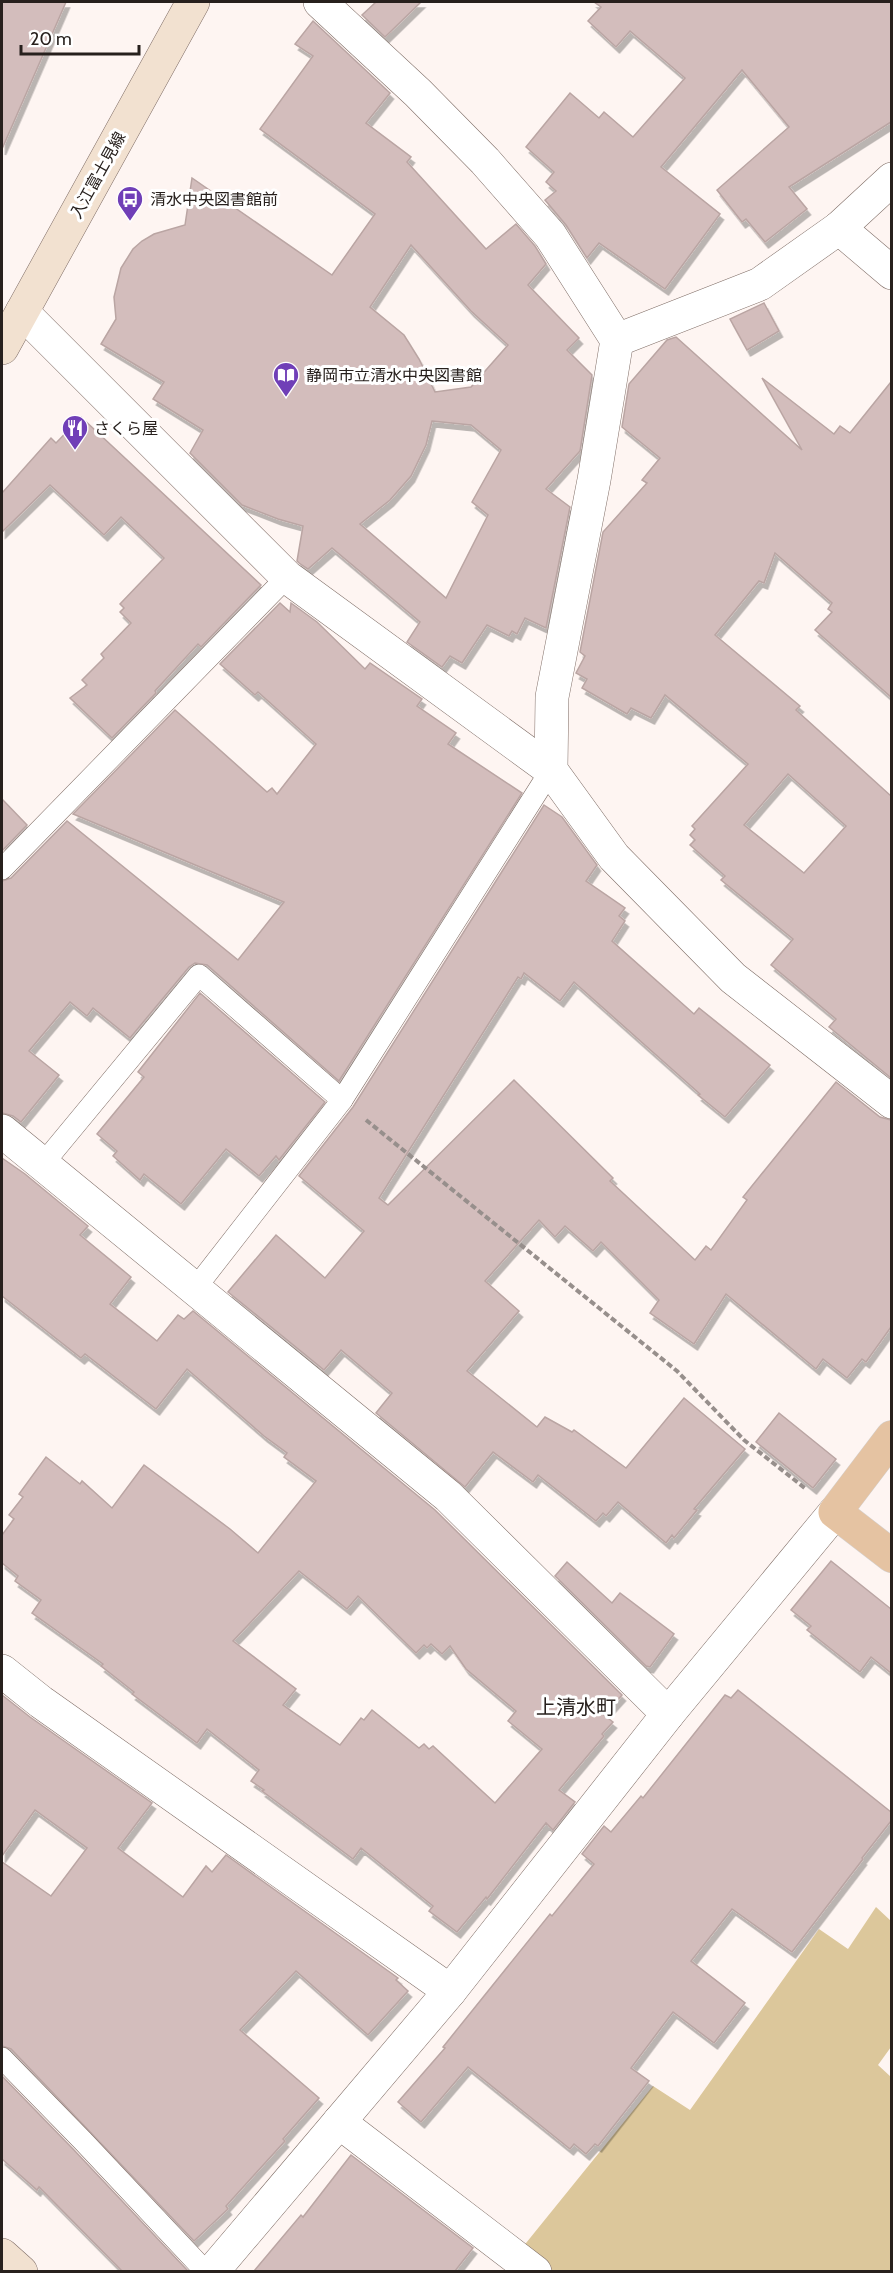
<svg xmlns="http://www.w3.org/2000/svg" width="893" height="2273" font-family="Cabin,'Noto Sans JP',sans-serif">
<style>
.green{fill:#dcc79b}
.building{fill:#d3bdbc;stroke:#baa5a3;stroke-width:1.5;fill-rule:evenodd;filter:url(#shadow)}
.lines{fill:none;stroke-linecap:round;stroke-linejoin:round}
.service-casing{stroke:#7f6d66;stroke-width:22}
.minor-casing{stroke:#7f6d66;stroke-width:34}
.tertiary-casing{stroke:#7f6d66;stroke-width:34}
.secondary-casing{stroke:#7f6d66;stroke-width:34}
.primary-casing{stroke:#d4d2d2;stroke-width:34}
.path{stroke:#978f8c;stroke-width:4;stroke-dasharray:6 3;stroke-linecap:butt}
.service{stroke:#fff;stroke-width:21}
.minor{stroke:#fff;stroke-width:33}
.tertiary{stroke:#fff;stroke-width:33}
.secondary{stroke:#f2e1d0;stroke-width:33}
.primary{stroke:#e5c3a2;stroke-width:33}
.labels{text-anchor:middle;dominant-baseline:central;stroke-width:6;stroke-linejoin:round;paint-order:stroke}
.street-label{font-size:16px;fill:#27201d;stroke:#fff}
.poi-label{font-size:16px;fill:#27201d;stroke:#fff;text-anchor:start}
.quarter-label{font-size:20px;fill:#27201d;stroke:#fff}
</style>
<defs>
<filter id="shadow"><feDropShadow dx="3.5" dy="6" stdDeviation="0" flood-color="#0004"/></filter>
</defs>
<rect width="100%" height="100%" fill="#fef5f2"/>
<polygon class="green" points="876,1907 891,1921 891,2047 878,2065 891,2077 891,2271 553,2271 522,2248 653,2086 690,2110 819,1929 848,1949"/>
<g class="building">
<polygon points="2,2 66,2 2,149"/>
<polygon points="376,2 421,2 385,37 362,15"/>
<polygon points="594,2 891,2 891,122 789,187 807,209 765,242 746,219 742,222 717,190 789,127 742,70 661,167 720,214 665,289 599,243 587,258 566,225 545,200 556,191 546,182 554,172 526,147 570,93 599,118 604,112 633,137 685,78 630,31 616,47 588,21 601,7"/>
<path d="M313,21l77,72 -24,30 45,34 -4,5 79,87 30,-25 19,22 11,18 -18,21 51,53 -12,12 25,25 -12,76 -34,38 24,18 -24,121 -21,-10 -8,16 -5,-3 -3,5 -22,-11 -25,38 -12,-7 -8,11 -35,-25 13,-20 -88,-74 -24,21 -9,-6 -2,-2 6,-35 -25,-7 -36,-14 -52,-52 13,-23 -50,-31 11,-17 -63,-38 15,-25 -2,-22 7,-29 12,-19 9,-8 12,-7 31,-9 7,-47 140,97 43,-61 -115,-85 53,-73 -18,-12zM411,245l60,66 37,34 -37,42 -36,5 -16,-33 -15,-24 -34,-28zM432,421l39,4 30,25 -29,52 16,13 -42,83 -86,-74 30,-24 21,-24 15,-31z"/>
<polygon points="764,303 779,331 747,350 730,319"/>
<path d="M676,337l126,113 -40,-72 72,56 6,-8 10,7 41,-51v315l-76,-67 17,-18 -4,-3 4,-6 -57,-50 -11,30 -5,-2 -44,54 85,71 -4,4 95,86v282l-62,-51 7,-8 -65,-54 22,-26 -72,-59 4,-4 -35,-31 5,-5 -5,-5 5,-6 -3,-3 56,-62 -83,-69 -14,23 -20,-10 -4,6 -45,-26 5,-9 -11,-6 9,-17 -5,-4 23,-120 44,-49 -5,-3 18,-22 -38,-31 7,-43 38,-44zM788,774l58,52 -42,47 -60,-48z"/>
<polygon points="81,417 261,585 201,647 198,644 155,691 156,693 112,738 70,698 87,685 82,680 104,658 101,654 131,623 120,612 124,608 120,604 164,558 121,517 104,535 50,485 2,532 2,493 51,438 56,443"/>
<polygon points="280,603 290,612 291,603 317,622 365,669 370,663 422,699 417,706 456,733 448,744 522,793 339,1081 207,965 195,963 189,967 130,1038 93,1008 87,1016 70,1002 29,1051 59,1075 21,1122 13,1116 2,1113 2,881 11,878 67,821 238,960 284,902 73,814 175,710 267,792 272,788 277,794 316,744 258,692 255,695 220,664"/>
<polygon points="2,799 27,825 2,851"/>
<polygon points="544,805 562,817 597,865 586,881 625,908 619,916 625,921 612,941 694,1014 699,1008 770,1065 725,1117 698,1095 700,1094 574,982 560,1001 524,973 521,979 518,977 379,1198 388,1205 514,1080 613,1178 610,1181 695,1260 706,1246 711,1250 747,1200 743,1197 836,1082 880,1117 891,1120 891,1327 866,1362 862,1359 847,1378 823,1359 816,1369 726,1294 694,1344 650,1313 659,1300 601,1242 593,1251 565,1226 555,1237 539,1220 485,1281 519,1311 467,1371 537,1427 545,1417 572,1432 574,1430 626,1468 684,1398 745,1449 694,1509 697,1510 674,1538 672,1535 666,1543 618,1502 606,1516 603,1513 596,1521 538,1475 533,1482 493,1452 465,1487 376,1413 392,1393 341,1350 324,1370 228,1292 276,1235 325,1278 364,1231 299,1176 353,1107"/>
<polygon points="200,993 325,1102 279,1160 276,1156 259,1176 226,1149 181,1204 144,1174 140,1180 113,1156 117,1151 97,1134 144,1077 138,1072"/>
<path d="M2,1158l23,16 63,52 -8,9 51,42 -21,27 47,37 21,-26 6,4 9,-8 242,199 187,185 -18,20 9,7 -11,12 2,2 -45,54 16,12 -22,28 -7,-7 -59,76 -1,-2 -29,35 -28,-21 4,-5 -72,-58 -8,11 -91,-68 2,-1 -13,-9 8,-11 -52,-41 -10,14 -65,-49 2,-2 -33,-26 2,-2 -71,-51 9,-13 -26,-19 3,-5 -16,-13v-28l12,-16 -5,-4 14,-18 -4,-3 27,-37 34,27 2,-3 30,27 32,-43 86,64 28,24 58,-72 -32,-24 3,-4 -23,-17 -77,-67 -31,40 -71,-55 -4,4 -79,-62zM299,1571l48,38 11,-13 58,57 8,-8 3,3 4,-4 11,10 8,-8 16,23 50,42 -8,10 34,28 -47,54 -62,-57 -4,3 -5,-5 -5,4 -47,-38 -8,10 -3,-2 -21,27 -57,-40 13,-16 -63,-48z"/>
<polygon points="779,1413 836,1459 813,1488 756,1442"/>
<polygon points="831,1561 891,1609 891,1673 871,1657 860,1672 807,1630 811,1626 791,1610"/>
<polygon points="567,1562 612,1603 620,1593 674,1634 650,1667 646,1666 555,1576"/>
<polygon points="738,1690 891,1812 891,1821 862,1858 863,1859 792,1952 732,1909 691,1961 745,2003 714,2043 673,2012 631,2068 649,2081 598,2146 595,2144 586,2154 574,2144 570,2149 468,2067 421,2122 398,2102 445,2048 443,2047 550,1914 552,1916 594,1864 582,1854 604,1826 611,1832 641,1796 643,1798 725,1695 731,1698"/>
<polygon points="2,1695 30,1717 152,1803 118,1848 183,1897 206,1866 212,1872 226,1855 398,1978 396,1980 408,1991 368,2035 296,1971 240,2030 319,2098 283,2139 285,2141 226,2206 228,2209 194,2241 11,2049 2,2046 2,1862 51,1896 87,1848 35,1810 2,1856"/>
<polygon points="2,2076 74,2150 188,2271 122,2271 39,2187 37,2190 2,2159"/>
<polygon points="351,2155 473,2248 455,2271 254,2271 301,2215 303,2217"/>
</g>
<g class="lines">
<g class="service-casing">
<g id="service">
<polyline points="2,869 287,577"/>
<polyline points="42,1165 199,975 342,1100"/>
<polyline points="194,1290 342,1100 551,770"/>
<polyline points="2,2058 83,2141 206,2272"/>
</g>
</g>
<g class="minor-casing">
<g id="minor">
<polyline points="320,2 418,93 485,161 550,235 617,340 594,480 552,697 551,770 614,857 733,978 892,1102"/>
<polyline points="839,228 892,273"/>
<polyline points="22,312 287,577 551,770"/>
<polyline points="617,340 760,284 839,228 892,179"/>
<polyline points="2,1131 448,1496 668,1714"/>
<polyline points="2,1671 41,1702 450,1991"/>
<polyline points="339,2122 535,2272"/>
</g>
</g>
<g class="tertiary-casing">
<polyline id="tertiary" points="212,2272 450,1991 668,1714 835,1512"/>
</g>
<g class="secondary-casing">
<g id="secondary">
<polyline points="2,348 193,2"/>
<polyline points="2,2255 21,2272"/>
</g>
</g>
<g class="primary-casing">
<polyline id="primary" points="892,1437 835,1512 892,1556"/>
</g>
<polyline class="path" points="366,1120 677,1371 744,1440 806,1489"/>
<use href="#service" class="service"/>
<use href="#minor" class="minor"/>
<use href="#tertiary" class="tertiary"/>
<use href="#secondary" class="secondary"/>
<use href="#primary" class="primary"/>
</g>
<defs>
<g id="bus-pin" transform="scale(1.35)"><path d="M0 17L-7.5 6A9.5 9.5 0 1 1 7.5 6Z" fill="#703fb7" stroke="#fff"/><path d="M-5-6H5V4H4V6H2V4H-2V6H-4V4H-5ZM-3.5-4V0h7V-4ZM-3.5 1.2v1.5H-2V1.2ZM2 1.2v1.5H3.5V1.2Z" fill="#fff"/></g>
<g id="library-pin" transform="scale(1.35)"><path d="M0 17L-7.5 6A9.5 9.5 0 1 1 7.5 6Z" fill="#703fb7" stroke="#fff"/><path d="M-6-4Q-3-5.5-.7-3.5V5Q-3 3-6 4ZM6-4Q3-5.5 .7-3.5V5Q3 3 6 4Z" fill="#fff"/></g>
<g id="restaurant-pin" transform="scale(1.35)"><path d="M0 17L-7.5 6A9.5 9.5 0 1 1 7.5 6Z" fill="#703fb7" stroke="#fff"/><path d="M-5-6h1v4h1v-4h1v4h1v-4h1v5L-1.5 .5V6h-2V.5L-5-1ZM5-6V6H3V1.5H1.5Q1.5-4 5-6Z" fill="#fff"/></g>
</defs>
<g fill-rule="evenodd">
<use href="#bus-pin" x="130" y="199"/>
<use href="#library-pin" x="286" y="375"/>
<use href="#restaurant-pin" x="75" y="428"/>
</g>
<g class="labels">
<g class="street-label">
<text transform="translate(98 175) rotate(-61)">入江富士見線</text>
</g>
<g class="poi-label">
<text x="150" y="199">清水中央図書館前</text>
<text x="306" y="375">静岡市立清水中央図書館</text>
<text x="94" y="428">さくら屋</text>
</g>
<g class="quarter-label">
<text x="576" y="1707">上清水町</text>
</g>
</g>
<rect width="893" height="2273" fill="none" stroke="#27201d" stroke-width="6"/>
<path d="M21 45v9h118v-9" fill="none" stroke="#27201d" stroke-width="3"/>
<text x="30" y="45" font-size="18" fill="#27201d" stroke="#ffffff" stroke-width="4.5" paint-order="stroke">20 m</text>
</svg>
